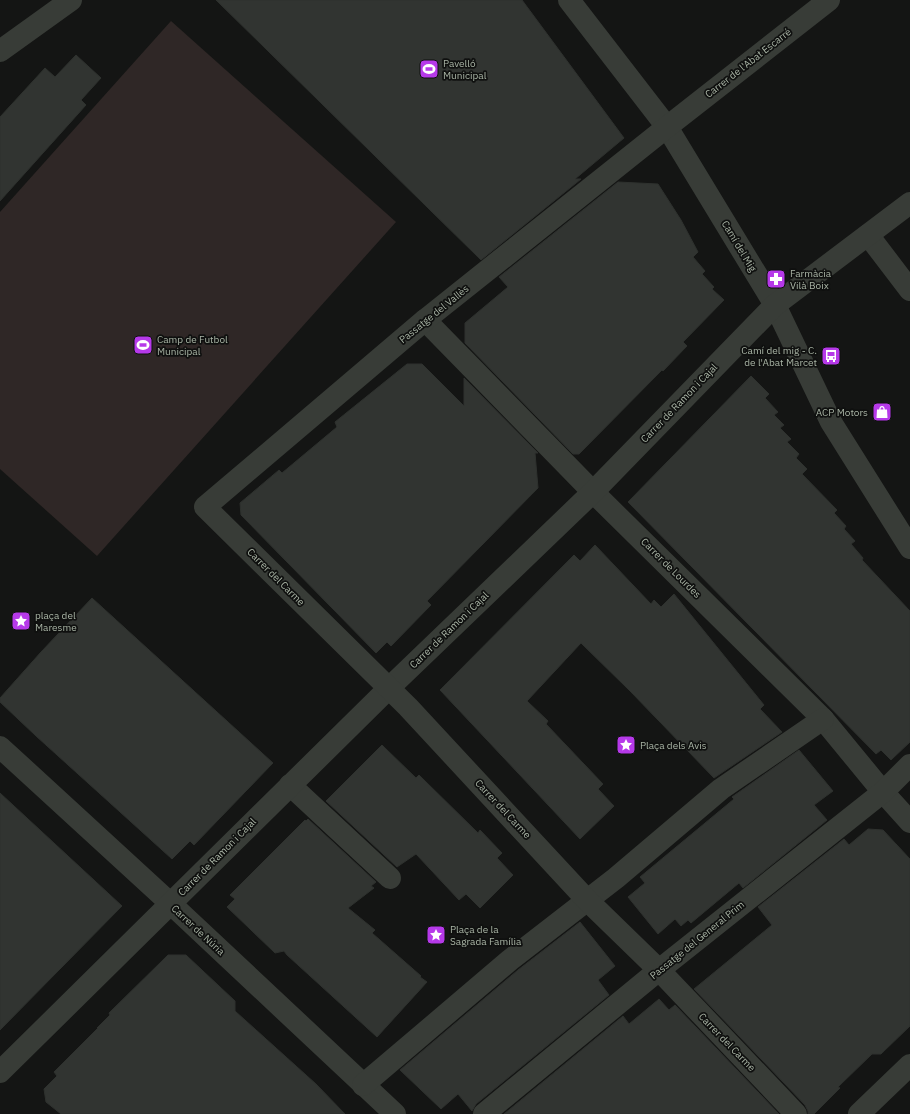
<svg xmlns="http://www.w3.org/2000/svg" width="910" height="1114" font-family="'IBM Plex Sans',sans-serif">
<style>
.green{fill:#2f2726}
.building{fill:#313431;stroke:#2e312e}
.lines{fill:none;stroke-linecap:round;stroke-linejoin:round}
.minor{stroke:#383c37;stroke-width:22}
.labels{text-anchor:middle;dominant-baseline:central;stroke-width:3.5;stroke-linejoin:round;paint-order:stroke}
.poi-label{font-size:10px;fill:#aab5a6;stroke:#0f100f;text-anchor:start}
.street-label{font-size:10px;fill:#aab5a6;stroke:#0f100f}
</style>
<rect width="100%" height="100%" fill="#141514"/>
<polygon class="green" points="171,21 396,222 97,556 0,469 0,212"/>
<g class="building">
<polygon points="216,0 522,0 624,138 575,179 581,179 481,260"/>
<polygon points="76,55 101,78 81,100 86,105 0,201 0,117 45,68 55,77"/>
<polygon points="618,182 658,184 681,220 698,252 693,257 705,271 702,274 714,287 712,289 724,300 683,342 687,346 663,371 662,370 579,454 573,454 465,343 465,323 508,287 499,277"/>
<polygon points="407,364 422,364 464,406 464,378 538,453 535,453 538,488 427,601 431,605 391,646 387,642 376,653 241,515 240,503 279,470 282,473 337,427 335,422"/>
<polygon points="751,376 769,394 765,398 778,412 774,415 784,425 780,428 791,439 787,442 799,454 796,458 807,469 802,474 837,510 834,513 846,526 844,529 855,541 851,544 863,558 862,560 910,611 910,742 891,760 881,750 876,754 628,502"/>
<polygon points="595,545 651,604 654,600 661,607 674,594 764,705 760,709 782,732 714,778 630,691 581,643 527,701 548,721 546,724 603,784 598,789 614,806 580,839 440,690 574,555 580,561"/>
<polygon points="92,598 273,763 194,845 190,841 172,859 36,736 0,702 0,698 41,652"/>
<polygon points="382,745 416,778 419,775 478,833 480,830 502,853 497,858 513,875 480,908 466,894 459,900 416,854 397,867 326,801"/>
<polygon points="799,750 833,791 814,805 827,820 743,888 739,883 691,923 688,920 681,926 675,919 658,934 628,897 645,883 640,877 734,799 732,797"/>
<polygon points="0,793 122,906 0,1030"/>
<polygon points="308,819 376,882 371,886 374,888 348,908 375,930 372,933 421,976 420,977 427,982 377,1037 287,955 284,951 275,953 227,907 235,899 230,895 305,820 306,821"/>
<polygon points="868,829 883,830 910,859 910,1026 881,1054 872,1054 838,1087 840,1088 814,1114 808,1114 808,1111 805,1105 694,989 772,925 758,907 844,839 849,845"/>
<polygon points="580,922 615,966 598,980 609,995 476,1104 472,1111 458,1094 441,1109 400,1070 518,970"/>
<polygon points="168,955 186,955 235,1001 235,1011 316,1084 345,1114 61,1114 46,1102 44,1089 57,1076 54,1072 98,1028 97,1028 110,1015 109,1013"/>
<polygon points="659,999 669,1010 675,1005 779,1114 504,1114 623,1016 629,1024"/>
</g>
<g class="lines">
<g class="minor">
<polyline points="569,0 667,127 775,305 831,422 910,548"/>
<polyline points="0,51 71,0"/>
<polyline points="868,235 910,290"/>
<polyline points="425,320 593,492 823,719 883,792 910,822"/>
<polyline points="0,747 170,903 395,1114"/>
<polyline points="290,785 390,878"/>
<polyline points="0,1072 389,688 593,492 775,305 910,203"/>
<polyline points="363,1085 510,960 616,878 721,789 823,719"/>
<polyline points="484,1114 659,970 883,792 910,765"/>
<polyline points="796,1114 659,970 587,900 408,707 205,507 425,320 667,127 829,0"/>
<polyline points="859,1114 910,1065"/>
</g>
</g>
<defs>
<g id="stadium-square" transform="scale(1)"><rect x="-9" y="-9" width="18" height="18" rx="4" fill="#b639e9" stroke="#0f100f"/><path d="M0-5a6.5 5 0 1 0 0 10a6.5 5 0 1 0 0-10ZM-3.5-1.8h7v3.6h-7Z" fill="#fff"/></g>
<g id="pharmacy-square" transform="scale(1)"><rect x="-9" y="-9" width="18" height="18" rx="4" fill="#b639e9" stroke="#0f100f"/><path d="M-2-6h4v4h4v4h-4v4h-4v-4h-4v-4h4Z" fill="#fff"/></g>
<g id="bus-square" transform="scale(1)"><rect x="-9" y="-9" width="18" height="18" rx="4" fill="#b639e9" stroke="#0f100f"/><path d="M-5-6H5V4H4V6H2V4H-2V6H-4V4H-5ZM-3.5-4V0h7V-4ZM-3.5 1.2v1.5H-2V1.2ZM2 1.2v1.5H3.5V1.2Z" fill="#fff"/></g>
<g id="shop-square" transform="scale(1)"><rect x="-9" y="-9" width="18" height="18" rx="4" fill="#b639e9" stroke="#0f100f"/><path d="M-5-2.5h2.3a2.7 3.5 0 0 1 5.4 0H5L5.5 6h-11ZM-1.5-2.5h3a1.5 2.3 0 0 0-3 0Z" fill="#fff"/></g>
<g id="sight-square" transform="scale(1)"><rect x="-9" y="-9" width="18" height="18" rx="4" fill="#b639e9" stroke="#0f100f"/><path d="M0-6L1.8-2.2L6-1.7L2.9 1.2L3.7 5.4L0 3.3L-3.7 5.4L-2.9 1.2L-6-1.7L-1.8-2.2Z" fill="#fff"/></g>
</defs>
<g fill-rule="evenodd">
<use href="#stadium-square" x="429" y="69"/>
<use href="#pharmacy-square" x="776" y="279"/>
<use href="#stadium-square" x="143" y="345"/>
<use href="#bus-square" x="831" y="356"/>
<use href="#shop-square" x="882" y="412"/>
<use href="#sight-square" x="21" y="621"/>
<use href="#sight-square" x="626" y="745"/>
<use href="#sight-square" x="436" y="935"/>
</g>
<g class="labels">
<g class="poi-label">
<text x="443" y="63">Pavelló<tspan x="443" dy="12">Municipal</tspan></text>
<text x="790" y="273">Farmàcia<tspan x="790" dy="12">Vilà Boix</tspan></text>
<text x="157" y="339">Camp de Futbol<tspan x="157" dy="12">Municipal</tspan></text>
<text x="817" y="350" text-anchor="end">Camí del mig - C.<tspan x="817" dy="12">de l'Abat Marcet</tspan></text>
<text x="868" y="412" text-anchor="end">ACP Motors</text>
<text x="35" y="615">plaça del<tspan x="35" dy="12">Maresme</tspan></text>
<text x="640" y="745">Plaça dels Avis</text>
<text x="450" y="929">Plaça de la<tspan x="450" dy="12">Sagrada Família</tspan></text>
</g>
<g class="street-label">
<text transform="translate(748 63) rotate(-38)">Carrer de l'Abat Escarré</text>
<text transform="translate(739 246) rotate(59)">Camí del Mig</text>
<text transform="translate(434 314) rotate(-39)">Passatge del Vallès</text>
<text transform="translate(679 403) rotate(-46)">Carrer de Ramon i Cajal</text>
<text transform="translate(671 568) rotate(45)">Carrer de Lourdes</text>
<text transform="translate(276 577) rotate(45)">Carrer del Carme</text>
<text transform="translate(449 630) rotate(-44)">Carrer de Ramon i Cajal</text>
<text transform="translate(503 809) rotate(47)">Carrer del Carme</text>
<text transform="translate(217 857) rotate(-45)">Carrer de Ramon i Cajal</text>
<text transform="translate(198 930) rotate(43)">Carrer de Núria</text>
<text transform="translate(697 940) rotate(-39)">Passatge del General Prim</text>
<text transform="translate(727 1042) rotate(46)">Carrer del Carme</text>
</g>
</g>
</svg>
